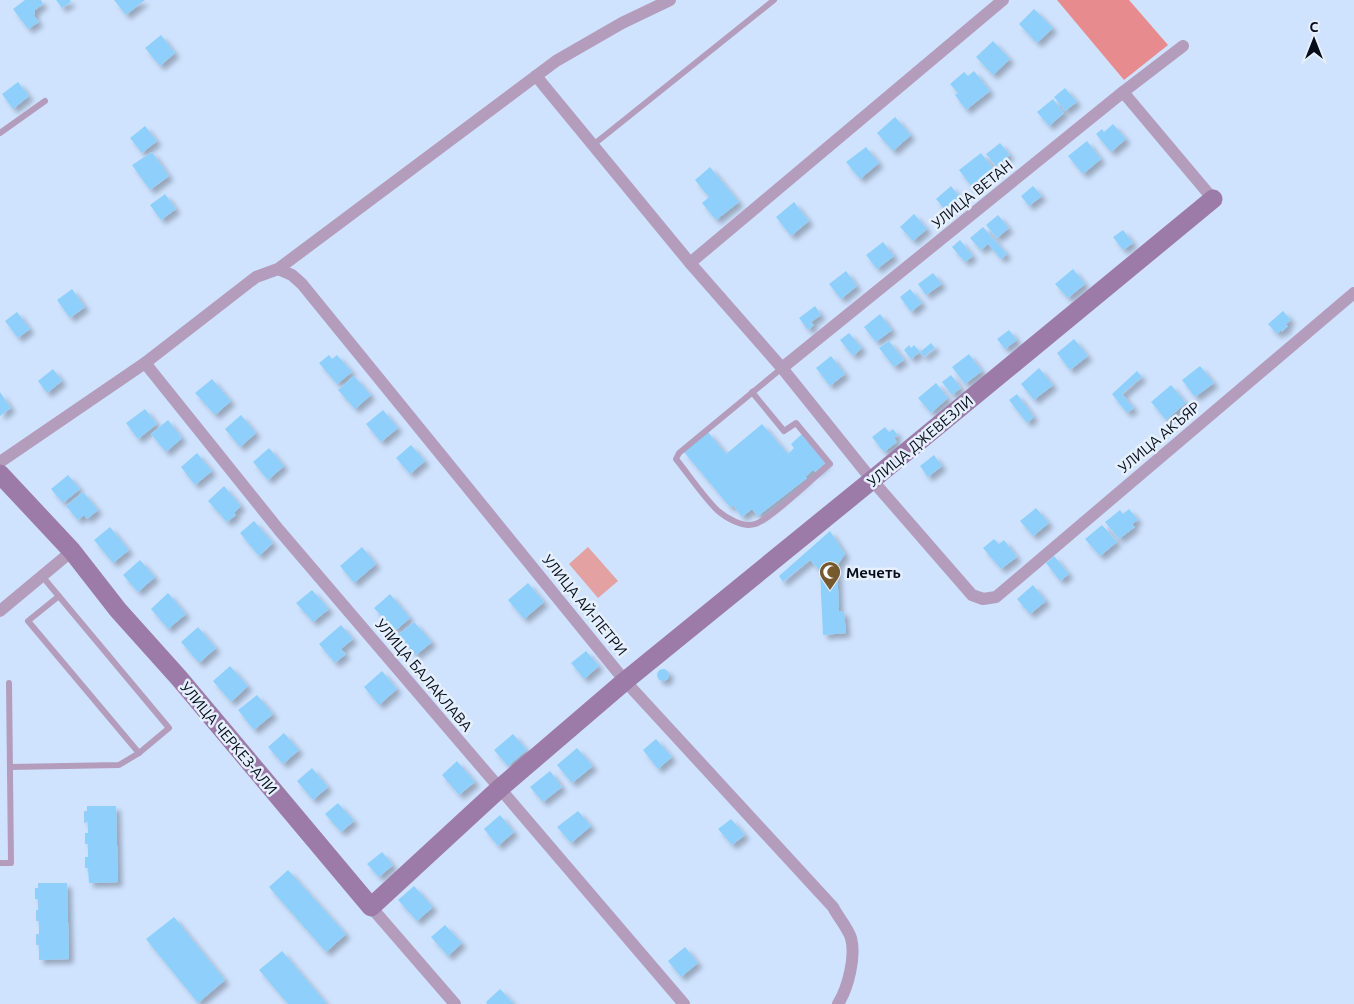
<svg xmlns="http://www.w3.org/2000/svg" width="1354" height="1004" font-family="Ubuntu,sans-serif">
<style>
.green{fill:#e4a1a2}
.forest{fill:#e78b8f}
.building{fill:#8ed0fb;filter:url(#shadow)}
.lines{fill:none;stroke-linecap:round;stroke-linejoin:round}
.lane{stroke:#b49dbc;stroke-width:6}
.street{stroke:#b49dbc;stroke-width:12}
.secondary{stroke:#9d7ba8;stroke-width:19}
.labels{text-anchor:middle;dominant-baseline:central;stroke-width:5;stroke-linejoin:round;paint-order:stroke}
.street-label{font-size:15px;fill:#060d18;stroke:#e5effd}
.poi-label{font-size:15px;font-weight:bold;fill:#060d18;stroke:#e5effd;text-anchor:start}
</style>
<defs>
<filter id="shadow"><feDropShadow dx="4.5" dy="4.5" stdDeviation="2.5" flood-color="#0004"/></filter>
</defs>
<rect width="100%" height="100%" fill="#cfe3ff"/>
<polygon class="green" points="588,547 618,581 598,598 569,564"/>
<polygon class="forest" points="1057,0 1129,0 1168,45 1124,80"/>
<g class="building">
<polygon points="25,0 41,0 43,4 35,10 34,16 39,22 28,29 13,9"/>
<polygon points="56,0 70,0 71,2 62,8"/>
<polygon points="114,0 145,0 126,15"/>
<polygon points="1034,9 1053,28 1037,43 1019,24"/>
<polygon points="161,35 175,53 160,66 145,48"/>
<polygon points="993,41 1010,59 993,75 976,57"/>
<polygon points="974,71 990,91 966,110 955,95 958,93 950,84 964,72 968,76"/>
<polygon points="18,82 29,96 13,109 2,94"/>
<polygon points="1065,88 1077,102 1065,111 1054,97"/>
<polygon points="1053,99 1064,113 1049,126 1037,112"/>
<polygon points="895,117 911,135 893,151 877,133"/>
<polygon points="1113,124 1126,139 1111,152 1096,134 1102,129 1104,132"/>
<polygon points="145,126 157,141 142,153 130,138"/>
<polygon points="1087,141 1101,159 1083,174 1068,156"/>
<polygon points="1000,143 1010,155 996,166 986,154"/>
<polygon points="866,147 879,163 860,179 846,162"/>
<polygon points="152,152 169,176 150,190 132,165"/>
<polygon points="981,153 995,171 973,188 959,170"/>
<polygon points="710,167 739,202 716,220 702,203 709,197 695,180"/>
<polygon points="951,186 962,200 947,212 936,199"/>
<polygon points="1033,186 1042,196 1029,206 1021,196"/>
<polygon points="165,194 176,209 161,220 150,205"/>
<polygon points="794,202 809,221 791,236 776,217"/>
<polygon points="914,214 927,229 913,241 900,227"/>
<polygon points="998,215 1009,228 997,238 986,225"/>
<polygon points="983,227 1007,254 1001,259 988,244 981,250 970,238"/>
<polygon points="1123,230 1133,243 1123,250 1113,237"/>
<polygon points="960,240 973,256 965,262 952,247"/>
<polygon points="883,242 894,256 877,269 866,255"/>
<polygon points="1073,269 1085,284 1068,298 1055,284"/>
<polygon points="846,271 857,286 841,299 829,284"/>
<polygon points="933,273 942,284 926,295 918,284"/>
<polygon points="72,289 85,307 70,318 57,300"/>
<polygon points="910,289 922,303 911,312 900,297"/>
<polygon points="815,306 821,315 811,322 814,325 808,330 799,318"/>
<polygon points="1283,311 1291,320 1286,324 1288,326 1282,332 1281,330 1277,334 1268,324"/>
<polygon points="17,312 30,329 18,338 5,321"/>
<polygon points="880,314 892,330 876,342 864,327"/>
<polygon points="1009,330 1017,340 1005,349 997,339"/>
<polygon points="849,333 862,348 853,356 840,340"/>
<polygon points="1074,339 1088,356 1070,370 1057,353"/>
<polygon points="889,341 904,360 894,367 879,348"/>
<polygon points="931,343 935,348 924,357 920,352"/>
<polygon points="909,345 911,348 914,345 920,352 911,359 904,350"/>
<polygon points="969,354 982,371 965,384 952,367"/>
<polygon points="329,355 332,359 337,355 352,372 337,384 319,363"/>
<polygon points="831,356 845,374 830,386 816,368"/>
<polygon points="1200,366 1214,383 1195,397 1182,380"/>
<polygon points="1039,368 1053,385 1034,400 1021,384"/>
<polygon points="53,369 62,381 47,393 38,381"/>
<polygon points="1137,371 1142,377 1122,394 1134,408 1127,413 1112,394"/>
<polygon points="951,375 961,388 952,395 942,382"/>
<polygon points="354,376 371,395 355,409 338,390"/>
<polygon points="212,379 231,401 215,415 195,393"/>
<polygon points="936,383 948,398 931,413 918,398"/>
<polygon points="1171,385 1186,403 1166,420 1151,402"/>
<polygon points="0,392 11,408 0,416"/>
<polygon points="1017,394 1034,417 1027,423 1009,400"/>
<polygon points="145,409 157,424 138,439 126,423"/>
<polygon points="383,410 398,428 381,442 366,424"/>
<polygon points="241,415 256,433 240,447 225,429"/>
<polygon points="168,420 182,438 166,452 151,434"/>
<polygon points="762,424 788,454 794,448 791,444 802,434 826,462 815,472 813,470 805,477 807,478 758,516 752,509 742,517 733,505 730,507 684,452 708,432 726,454"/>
<polygon points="885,427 889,432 893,429 898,435 894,438 897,442 884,452 872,437"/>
<polygon points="411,445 425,461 410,474 396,458"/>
<polygon points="269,448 284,466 268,480 253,462"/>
<polygon points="197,453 212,471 195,485 181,467"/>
<polygon points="934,455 942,466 928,477 920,466"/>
<polygon points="68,475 80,489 63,503 51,489"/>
<polygon points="224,486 241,506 234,513 236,515 227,522 208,501"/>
<polygon points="83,492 98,510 87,519 84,515 78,520 66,506"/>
<polygon points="1036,508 1049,523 1033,536 1020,521"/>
<polygon points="1129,509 1138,520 1132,524 1135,527 1119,539 1105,522 1120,510 1123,514"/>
<polygon points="254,521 273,543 259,556 240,533"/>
<polygon points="1102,525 1117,542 1100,556 1085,539"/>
<polygon points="110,527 129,550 113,563 94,540"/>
<polygon points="830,531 845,554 837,566 839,612 844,611 846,633 823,635 820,571 810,560 783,582 779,576"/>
<polygon points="994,539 999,544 1004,540 1017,557 1001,569 983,548"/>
<polygon points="362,547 376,564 354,583 340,566"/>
<polygon points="1054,556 1069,574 1060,581 1046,563"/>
<polygon points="140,560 155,577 138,592 123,575"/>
<polygon points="528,583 544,602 524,619 508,600"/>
<polygon points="1033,585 1046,601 1030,614 1017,599"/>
<polygon points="312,590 329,609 313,622 296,603"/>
<polygon points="168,593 186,614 168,629 151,609"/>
<polygon points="390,594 410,618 395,631 374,608"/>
<polygon points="414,622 432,642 416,655 398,635"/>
<polygon points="341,625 353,639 341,649 346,654 335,663 319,644"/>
<polygon points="198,627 216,648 199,663 181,642"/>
<polygon points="586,651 599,666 584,679 571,663"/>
<polygon points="230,666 248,686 231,702 213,681"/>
<circle cx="663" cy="675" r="6"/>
<polygon points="382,671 397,689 379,705 364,687"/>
<polygon points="257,695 273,714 254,730 238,710"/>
<polygon points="284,733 299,750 283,764 268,747"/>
<polygon points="513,734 527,750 508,766 494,750"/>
<polygon points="656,739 672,757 658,769 643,750"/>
<polygon points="577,748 593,766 572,783 557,765"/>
<polygon points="457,761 475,782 459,795 442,775"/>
<polygon points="312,768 328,787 313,800 297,781"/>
<polygon points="550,771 562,787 543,802 530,787"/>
<polygon points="338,803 354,821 341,832 325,814"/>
<polygon points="87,806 116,806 118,882 89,883 88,868 85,868 85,857 88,857 88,844 85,844 85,833 88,833 88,822 84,823 84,811 87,811"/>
<polygon points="578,811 591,826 571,843 557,827"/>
<polygon points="500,815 514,832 498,846 484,829"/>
<polygon points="731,819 745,835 732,845 718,829"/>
<polygon points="382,852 393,865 379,877 367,864"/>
<polygon points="288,870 346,934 326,952 269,887"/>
<polygon points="38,883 67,883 69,959 39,960 39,945 36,945 36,934 39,934 39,921 36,921 36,910 38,910 38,899 35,899 35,888 38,888"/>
<polygon points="414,886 433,907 417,921 398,900"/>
<polygon points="174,917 225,980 198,1003 146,939"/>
<polygon points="445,925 462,943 448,956 431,937"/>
<polygon points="685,947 698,963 681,977 668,961"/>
<polygon points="282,951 327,1004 288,1004 259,970"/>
<polygon points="500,989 514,1004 487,1004 486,1002"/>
</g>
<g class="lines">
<g class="lane">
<polyline points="0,133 45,101"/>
<polyline points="593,145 774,0"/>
<path d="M752,392l32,39 12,-8 34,41c-14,11 -61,57 -75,60 -12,4 -29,-6 -38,-14 -15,-15 -28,-35 -41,-51l3,-6 103,-85"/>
<polyline points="42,576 169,728 139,753 28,621 59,596"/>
<polyline points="10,767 119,765 139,753"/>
<polyline points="0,863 11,863 9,683"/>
</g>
<g class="street">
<polyline points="536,76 690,263 782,368 872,480 972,595 983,599 996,597 1354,293"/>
<polyline points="1123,92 1213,199"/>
<polyline points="690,263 1003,0"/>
<path d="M278,269l14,6 10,9 323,397 208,226c5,10 15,21 18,31 5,19 -3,50 -13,66"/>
<polyline points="145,363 279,530 684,1004"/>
<polyline points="782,368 1123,92 1183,46"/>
<polyline points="0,462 145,363 256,277 278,269 556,61 622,23 670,0"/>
<polyline points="0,611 72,551"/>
<polyline points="371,907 455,1004"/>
</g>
<polyline class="secondary" points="0,474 72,551 118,610 179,678 371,907 499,789 625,681 872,480 1213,199"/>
</g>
<defs>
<g id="mosque-pin" transform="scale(1.125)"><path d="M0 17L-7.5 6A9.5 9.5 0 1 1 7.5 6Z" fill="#765a2d" stroke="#e5effd"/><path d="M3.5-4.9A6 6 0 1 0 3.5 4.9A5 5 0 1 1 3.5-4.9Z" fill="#fff"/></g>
</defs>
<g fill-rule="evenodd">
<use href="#mosque-pin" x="830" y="572"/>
</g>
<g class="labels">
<g class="street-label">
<text transform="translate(972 194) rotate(-39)">УЛИЦА ВЕТАН</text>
<text transform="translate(1159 437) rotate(-40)">УЛИЦА АКЪЯР</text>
<text transform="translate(920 441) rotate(-40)">УЛИЦА ДЖЕВЕЗЛИ</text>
<text transform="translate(585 605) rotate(51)">УЛИЦА АЙ-ПЕТРИ</text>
<text transform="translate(424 675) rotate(50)">УЛИЦА БАЛАКЛАВА</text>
<text transform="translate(229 738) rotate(50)">УЛИЦА ЧЕРКЕЗ-АЛИ</text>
</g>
<g class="poi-label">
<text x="846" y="572">Мечеть</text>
</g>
</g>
<g transform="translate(1314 40)" stroke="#e5effd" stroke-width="4" paint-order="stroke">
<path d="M0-4L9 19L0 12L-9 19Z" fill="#060d18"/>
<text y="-8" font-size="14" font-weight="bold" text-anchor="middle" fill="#060d18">С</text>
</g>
</svg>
